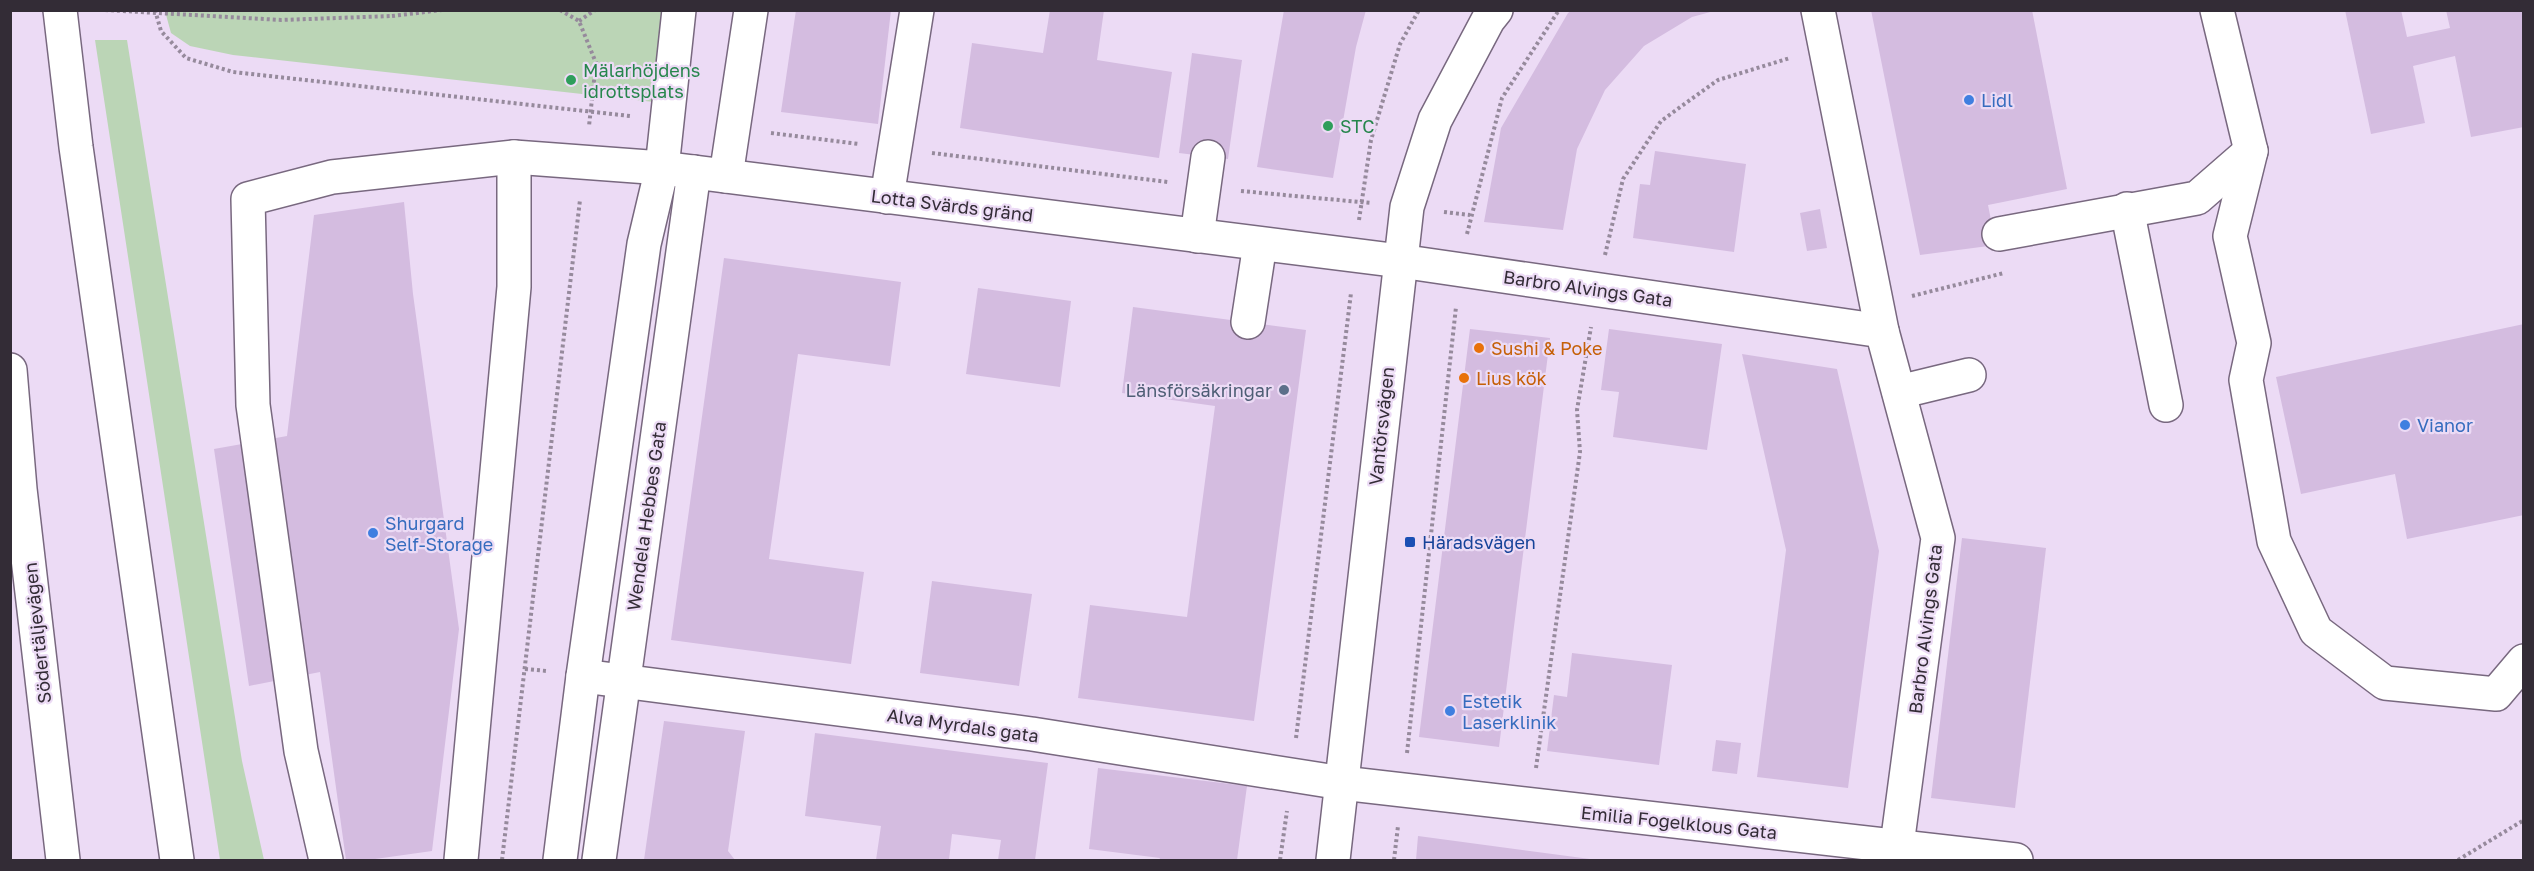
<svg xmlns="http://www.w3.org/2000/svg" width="2534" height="871" font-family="'Golos Text',sans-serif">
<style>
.green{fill:#bbd5b6}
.building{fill:#d4bce0}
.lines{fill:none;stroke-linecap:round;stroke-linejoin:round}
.minor-casing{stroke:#78687f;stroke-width:36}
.highway-casing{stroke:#78687f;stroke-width:36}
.path{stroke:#968a9c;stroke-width:4;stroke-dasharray:3 3;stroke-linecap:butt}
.minor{stroke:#fff;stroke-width:33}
.highway{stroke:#fff;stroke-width:33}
.path-bridge{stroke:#968a9c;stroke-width:4;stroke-dasharray:3 3;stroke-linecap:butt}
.leisure-dot{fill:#2e9e5b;stroke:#ecdbf5;stroke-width:2}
.shop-dot{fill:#3f7fe0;stroke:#ecdbf5;stroke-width:2}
.food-dot{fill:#e8710a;stroke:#ecdbf5;stroke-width:2}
.service-dot{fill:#5c6f8a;stroke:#ecdbf5;stroke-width:2}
.transit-dot{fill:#1a4fb4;stroke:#ecdbf5;stroke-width:2}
.labels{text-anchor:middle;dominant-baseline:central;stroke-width:4.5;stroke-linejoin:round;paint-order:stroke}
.leisure-label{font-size:18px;fill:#27864d;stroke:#ecdbf5;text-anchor:start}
.shop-label{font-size:18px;fill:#366cbe;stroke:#ecdbf5;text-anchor:start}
.street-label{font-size:18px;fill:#332c36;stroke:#ecdbf5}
.food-label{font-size:18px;fill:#c56008;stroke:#ecdbf5;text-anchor:start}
.service-label{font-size:18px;fill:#4e5e75;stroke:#ecdbf5;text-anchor:end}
.transit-label{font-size:18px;fill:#164399;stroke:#ecdbf5;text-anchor:start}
</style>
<rect width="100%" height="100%" fill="#ecdbf5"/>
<g class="green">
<polygon points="165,11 693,11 681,105 233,55 190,46 171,33"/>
<polygon points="95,40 127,40 242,761 264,860 220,860"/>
</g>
<g class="building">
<polygon points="796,10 891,10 878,124 781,112"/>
<polygon points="1050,10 1104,10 1097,60 1172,72 1159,158 960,128 972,43 1043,53"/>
<polygon points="1284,10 1366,10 1356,47 1333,178 1257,167"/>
<polygon points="1572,10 1714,11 1692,17 1644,46 1605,90 1577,149 1563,230 1484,222 1501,128 1568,13"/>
<polygon points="1871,10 2032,10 2067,189 1988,205 1996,245 1920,255"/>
<polygon points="2345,10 2401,10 2407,37 2450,28 2446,10 2524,10 2524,127 2471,137 2455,56 2413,66 2425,123 2371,134"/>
<polygon points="1192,53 1242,60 1228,159 1179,153"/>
<polygon points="1655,151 1746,164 1734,252 1633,238 1640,184 1650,185"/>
<polygon points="404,202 413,294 459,629 432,851 368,860 346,860 320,672 249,686 214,449 287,436 314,215"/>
<polygon points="1820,209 1827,248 1807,251 1800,213"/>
<polygon points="724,258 901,282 890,366 798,354 769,559 864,572 851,664 671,640"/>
<polygon points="978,288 1071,301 1060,387 966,374"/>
<polygon points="1133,307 1306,330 1254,721 1078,698 1090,605 1187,617 1215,406 1122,393"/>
<polygon points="2524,324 2524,515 2407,539 2395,474 2301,494 2276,377"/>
<polygon points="1470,329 1550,338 1499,747 1419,737"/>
<polygon points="1609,329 1722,344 1707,450 1613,437 1619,392 1601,390"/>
<polygon points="1742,354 1837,369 1879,551 1848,788 1757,777 1786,550"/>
<polygon points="1962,538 2046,548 2015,808 1931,798"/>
<polygon points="932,581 1032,594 1019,686 920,673"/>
<polygon points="1572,653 1672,665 1659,765 1547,751 1554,695 1567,697"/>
<polygon points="664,721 745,731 728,851 735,860 644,860"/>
<polygon points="815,733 1048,763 1035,860 998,860 1001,840 952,834 949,860 876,860 881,826 805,816"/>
<polygon points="1716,740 1741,743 1737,774 1712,771"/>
<polygon points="1098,768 1247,786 1237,860 1159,860 1160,858 1089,849"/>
<polygon points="1418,836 1590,859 1590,860 1416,860"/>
</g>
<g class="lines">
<g class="minor-casing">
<g id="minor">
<polyline points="1818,10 1882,331"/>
<polyline points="2217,10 2251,151 2230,236 2254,343 2246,380 2274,541 2316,631 2385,683 2496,694 2524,661"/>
<polyline points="726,176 751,10"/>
<polyline points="887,197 917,10"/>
<polyline points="2127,209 2166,405"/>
<polyline points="1999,234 2197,198 2251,151"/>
<polyline points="1197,236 1208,157"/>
<polyline points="1248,322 1260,244"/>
<polyline points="1899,392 1969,375"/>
<polyline points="583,676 1032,734 1342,783 2016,860"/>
<polyline points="326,860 301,751 253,405 248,199 332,177 514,157 662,168 1400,261 1882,331 1938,538 1895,860"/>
<polyline points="461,860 514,287 514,157"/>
<polyline points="560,860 583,676 644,244 662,168 679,10"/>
<polyline points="599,860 694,172"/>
<polyline points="1333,860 1407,207 1435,120 1488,20 1496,10"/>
</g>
</g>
<g class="highway-casing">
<g id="highway">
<polyline points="60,10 76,147 177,860"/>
<polyline points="10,370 20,489 63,860"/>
</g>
</g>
<g class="path">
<polyline points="155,10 161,31 186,58 233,72 630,116"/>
<polyline points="560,10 579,21 596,63 589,126"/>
<polyline points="392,16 442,10"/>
<polyline points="579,21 595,10"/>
<polyline points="771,133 859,144"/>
<polyline points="932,153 1168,182"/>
<polyline points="1241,191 1371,203"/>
<polyline points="1444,212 1470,215"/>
<polyline points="1359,220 1371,140 1400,44 1419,10"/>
<polyline points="1467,234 1502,98 1559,10"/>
<polyline points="1605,255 1623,179 1661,121 1718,80 1790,58"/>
<polyline points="1912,296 2004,273"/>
<polyline points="525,669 547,671"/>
<polyline points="1296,738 1351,293"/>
<polyline points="1407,753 1456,307"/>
<polyline points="1536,768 1580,452 1577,410 1591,327"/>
<polyline points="502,860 580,200"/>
<polyline points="1280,860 1287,811"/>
<polyline points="1394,860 1398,826"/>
<polyline points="2458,860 2524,820"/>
</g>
<use href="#minor" class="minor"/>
<use href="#highway" class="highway"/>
<polyline class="path-bridge" points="105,10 281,20 392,16"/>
</g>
<g class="leisure-dot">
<circle cx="571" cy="80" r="6"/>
<circle cx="1328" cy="126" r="6"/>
</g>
<g class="shop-dot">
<circle cx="1969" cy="100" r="6"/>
<circle cx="2405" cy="425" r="6"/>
<circle cx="373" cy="533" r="6"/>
<circle cx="1450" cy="711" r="6"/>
</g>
<g class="food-dot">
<circle cx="1479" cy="348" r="6"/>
<circle cx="1464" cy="378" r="6"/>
</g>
<circle class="service-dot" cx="1284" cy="390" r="6"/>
<rect class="transit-dot" x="1404" y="536" width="12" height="12" rx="3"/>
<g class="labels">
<g class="leisure-label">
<text x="583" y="70">Mälarhöjdens<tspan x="583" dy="21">idrottsplats</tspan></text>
<text x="1340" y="126">STC</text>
</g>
<g class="shop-label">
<text x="1981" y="100">Lidl</text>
<text x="2417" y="425">Vianor</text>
<text x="385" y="523">Shurgard<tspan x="385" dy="21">Self-Storage</tspan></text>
<text x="1462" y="701">Estetik<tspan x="1462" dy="21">Laserklinik</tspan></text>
</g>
<g class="street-label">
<text transform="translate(952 205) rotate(7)">Lotta Svärds gränd</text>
<text transform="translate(1588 288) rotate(8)">Barbro Alvings Gata</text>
<text transform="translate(1381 426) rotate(-84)">Vantörsvägen</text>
<text transform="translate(646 516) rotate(-82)">Wendela Hebbes Gata</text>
<text transform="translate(1925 629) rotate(-83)">Barbro Alvings Gata</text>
<text transform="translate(37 633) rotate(-96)">Södertäljevägen</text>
<text transform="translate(963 725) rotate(8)">Alva Myrdals gata</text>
<text transform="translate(1679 822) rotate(6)">Emilia Fogelklous Gata</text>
</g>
<g class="food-label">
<text x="1491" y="348">Sushi &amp; Poke</text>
<text x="1476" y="378">Lius kök</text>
</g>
<g class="service-label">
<text x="1272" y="390">Länsförsäkringar</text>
</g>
<g class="transit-label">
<text x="1422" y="542">Häradsvägen</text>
</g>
</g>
<rect width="2534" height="871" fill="none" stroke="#332c36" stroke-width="24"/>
</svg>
